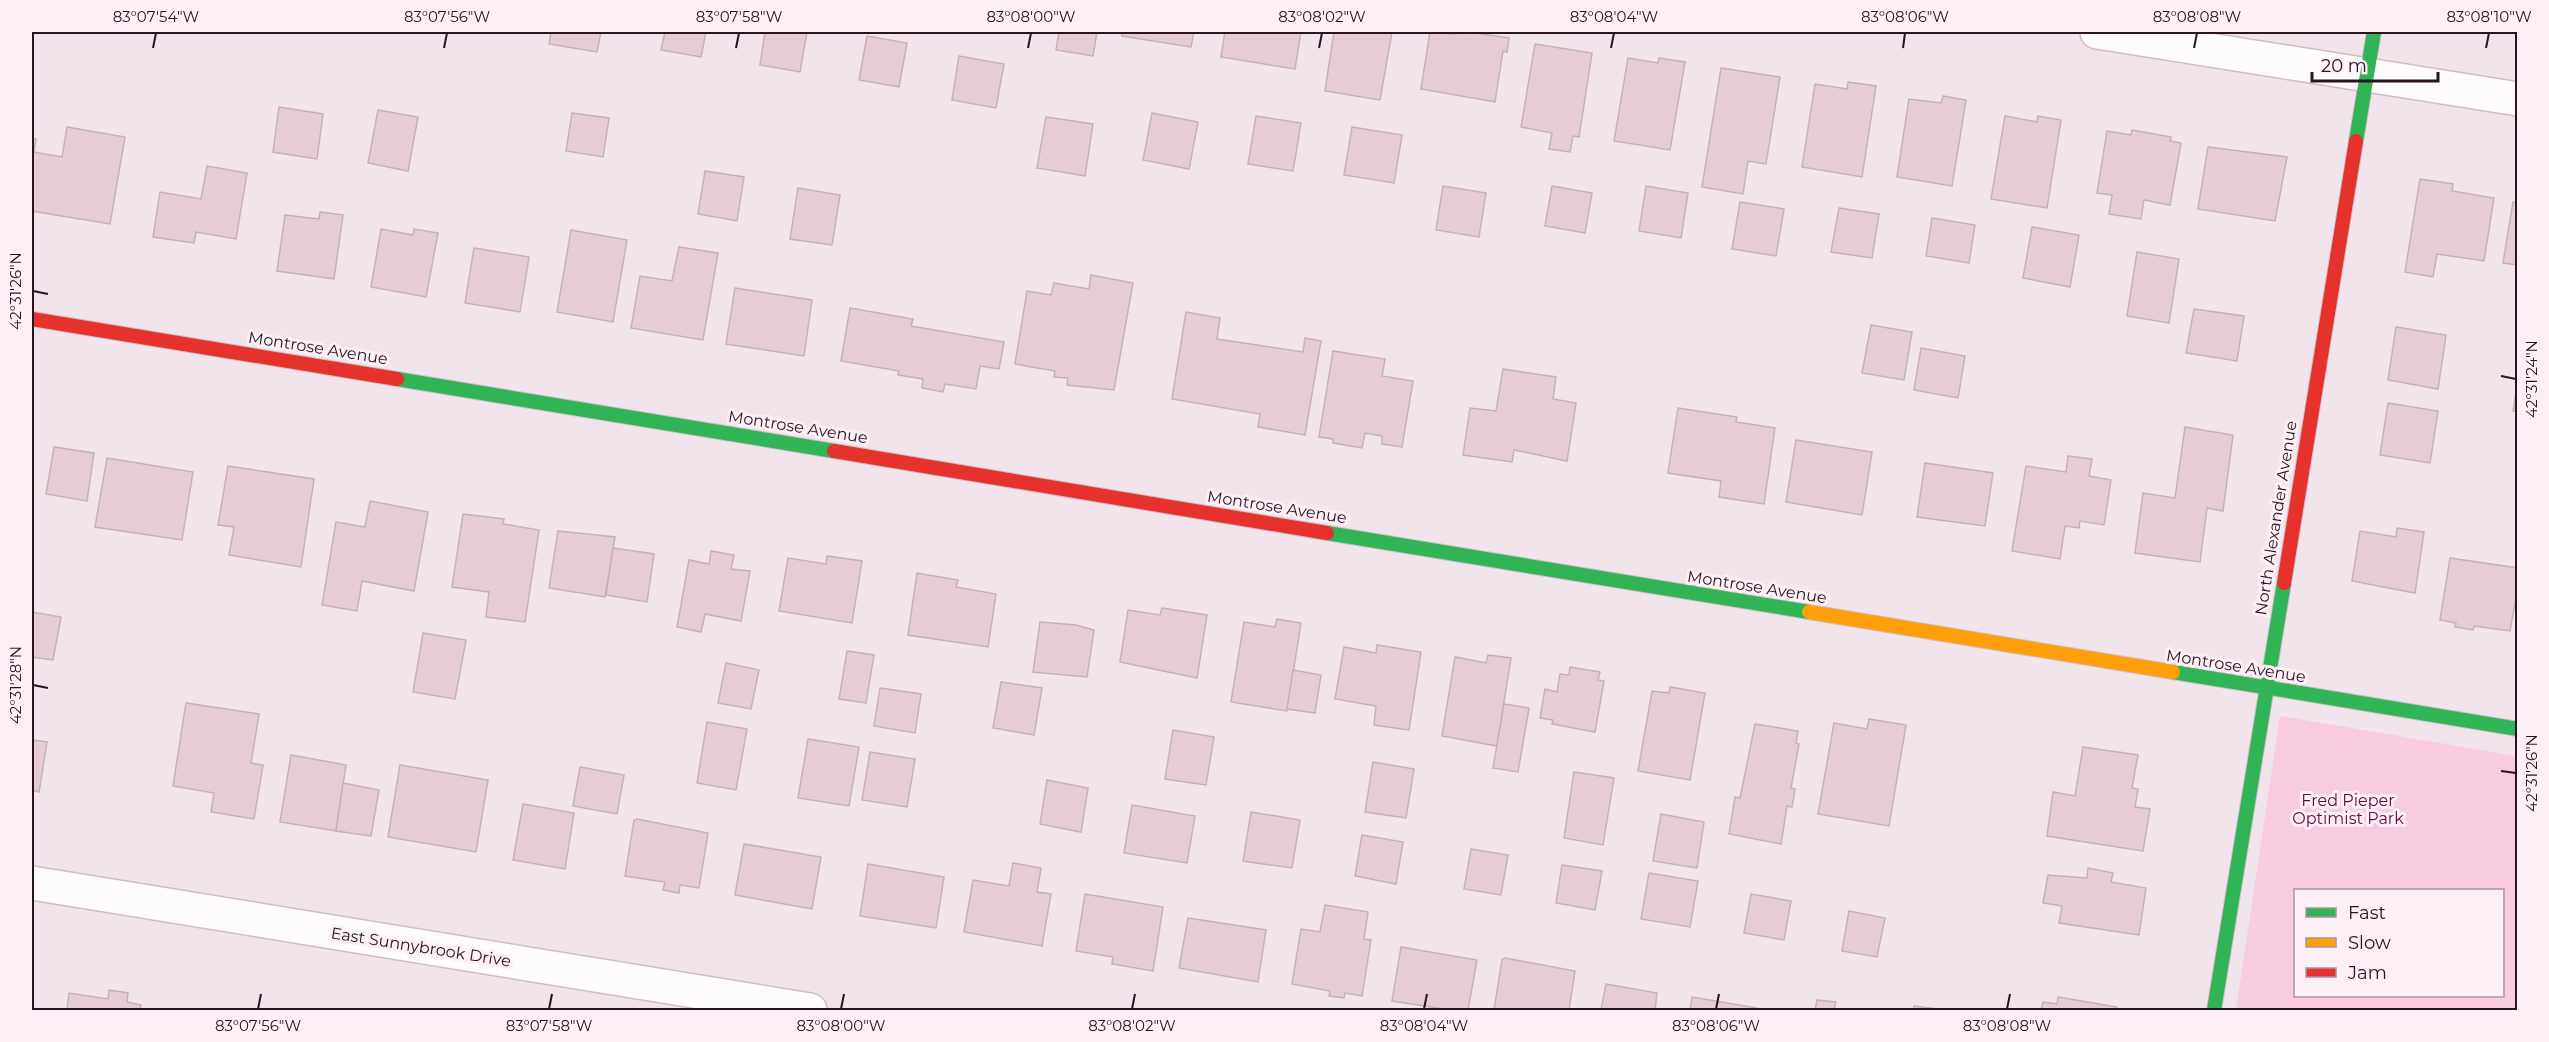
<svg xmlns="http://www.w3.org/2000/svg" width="2549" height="1042" font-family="Montserrat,sans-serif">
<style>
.green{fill:#f8cbe0;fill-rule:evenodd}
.building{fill:#e6cdd3;stroke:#c3b1b6;stroke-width:1.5}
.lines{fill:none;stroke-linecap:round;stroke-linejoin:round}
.street-casing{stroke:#d0bec7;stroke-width:36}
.fast-casing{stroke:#d0bec7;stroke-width:16}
.slow-casing{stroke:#d0bec7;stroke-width:16}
.jam-casing{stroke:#d0bec7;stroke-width:16}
.street{stroke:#fdfbfc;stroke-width:33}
.fast{stroke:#30b455;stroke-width:14}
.slow{stroke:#ff9f0a;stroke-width:14}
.jam{stroke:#e5322d;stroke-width:14}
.ticks{fill:none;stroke:#29141f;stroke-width:2}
.labels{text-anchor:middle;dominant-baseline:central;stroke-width:6;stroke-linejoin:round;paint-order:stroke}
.street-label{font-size:16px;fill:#29141f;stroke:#fceff5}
.park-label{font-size:16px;fill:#690745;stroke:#fceff5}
.neatline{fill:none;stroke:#29141f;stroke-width:2}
.ticks-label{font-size:15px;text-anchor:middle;fill:#29141f}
</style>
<rect width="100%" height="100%" fill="#f1e4ea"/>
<path class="green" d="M2280,716l237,40v254h-281zM2296,890h206v106h-206z"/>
<g class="building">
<polygon points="551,32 601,32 597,52 549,44"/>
<polygon points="665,32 706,32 701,57 661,50"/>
<polygon points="765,32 807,32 800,72 760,65"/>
<polygon points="1059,32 1097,32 1093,56 1056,50"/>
<polygon points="1122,32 1194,32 1191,47 1122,36"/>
<polygon points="1225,32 1301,32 1295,69 1221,57"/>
<polygon points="1334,32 1392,32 1380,100 1325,91"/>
<polygon points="1430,32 1456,34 1457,32 1468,32 1509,38 1507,52 1503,51 1495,102 1421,89"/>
<polygon points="867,36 907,43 899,87 859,80"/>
<polygon points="1535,44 1592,53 1579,137 1573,136 1570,152 1549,149 1552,133 1521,127"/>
<polygon points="959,56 1004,64 996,108 952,100"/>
<polygon points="1628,58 1658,63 1659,58 1685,62 1670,150 1614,141"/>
<polygon points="1721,68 1780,77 1766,164 1748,161 1743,194 1702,187"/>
<polygon points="1848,82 1876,86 1862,177 1802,167 1815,84 1847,89"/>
<polygon points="1943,96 1966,100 1952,186 1897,177 1909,99 1941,103"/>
<polygon points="279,107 323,114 317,159 273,152"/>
<polygon points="378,110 418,117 408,171 368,163"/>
<polygon points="572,113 609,118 603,157 566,151"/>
<polygon points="1152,113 1198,122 1189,169 1143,160"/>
<polygon points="1256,116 1301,123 1293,171 1248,164"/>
<polygon points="2005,116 2037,122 2038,116 2061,120 2047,208 1991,199"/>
<polygon points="1046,117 1093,124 1085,176 1037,168"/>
<polygon points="67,127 125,137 110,224 32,211 32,138 36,139 34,152 62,157"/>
<polygon points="1352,127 1402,135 1394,183 1344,175"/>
<polygon points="2132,130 2171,137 2170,141 2181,143 2170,205 2144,200 2141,219 2109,214 2112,195 2097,193 2107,131 2131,135"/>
<polygon points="2208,147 2287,157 2275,221 2198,209"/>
<polygon points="207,166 247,173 236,239 196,232 194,243 153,237 160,192 201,199"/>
<polygon points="705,171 744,177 737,221 698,214"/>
<polygon points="2420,179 2453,184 2452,191 2494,198 2484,261 2437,254 2433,277 2405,272"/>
<polygon points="1443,186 1486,193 1479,237 1436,230"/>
<polygon points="1552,186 1592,193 1585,233 1545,226"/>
<polygon points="1646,186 1688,193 1681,238 1639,231"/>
<polygon points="798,188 840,195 832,245 790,239"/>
<polygon points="1740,202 1784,209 1776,256 1732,249"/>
<polygon points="2513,202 2518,203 2518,265 2503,263"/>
<polygon points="1839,208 1879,214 1872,258 1831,252"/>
<polygon points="320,212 343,215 334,279 277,271 285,215 319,219"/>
<polygon points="1932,218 1975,225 1969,263 1926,256"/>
<polygon points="2032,227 2079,235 2070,287 2023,278"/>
<polygon points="381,229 413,235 414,229 438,233 426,297 371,287"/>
<polygon points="571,230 627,240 613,322 557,312"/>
<polygon points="679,247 718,253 703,340 631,328 640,276 672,281"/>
<polygon points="474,248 529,257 520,312 465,303"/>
<polygon points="2137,252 2179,259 2169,323 2127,316"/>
<polygon points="1091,275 1133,283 1114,390 1067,385 1068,378 1054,377 1055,371 1015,364 1027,291 1051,295 1054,283 1089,289"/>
<polygon points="735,288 812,300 804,356 726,344"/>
<polygon points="850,308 913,319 911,326 1004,342 999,369 980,366 976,389 945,384 943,392 922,388 923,379 898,375 899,371 841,361"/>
<polygon points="2194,309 2244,316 2237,361 2186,353"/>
<polygon points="1186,312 1220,318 1217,339 1303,352 1305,338 1321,341 1305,435 1258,427 1260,414 1172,399"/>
<polygon points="1871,325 1912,332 1904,380 1862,373"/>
<polygon points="2396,327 2446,335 2438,389 2388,380"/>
<polygon points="1921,348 1965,356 1958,398 1914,390"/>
<polygon points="1333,351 1385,359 1382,376 1413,381 1402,447 1382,444 1382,436 1365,433 1362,448 1333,443 1333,439 1319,437"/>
<polygon points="1503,369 1556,377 1553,399 1576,403 1567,461 1514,450 1512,462 1463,455 1470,408 1496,411"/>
<polygon points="2518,382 2518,412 2513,411"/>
<polygon points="2388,403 2438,411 2430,463 2380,455"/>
<polygon points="1678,408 1737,417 1736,422 1775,428 1764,504 1719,497 1721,481 1668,473"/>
<polygon points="2185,427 2233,435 2223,511 2207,508 2200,562 2135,553 2143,493 2175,498"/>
<polygon points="1796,440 1872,452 1862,515 1786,502"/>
<polygon points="54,447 94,453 87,501 46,494"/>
<polygon points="2068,456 2092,459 2089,476 2111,480 2104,525 2080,521 2079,528 2065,526 2060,559 2012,551 2026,466 2066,472"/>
<polygon points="107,458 193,472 182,540 95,527"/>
<polygon points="1925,463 1993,473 1985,526 1917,517"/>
<polygon points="228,466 314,479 301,567 229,555 234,527 218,525"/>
<polygon points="370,501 428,512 414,591 362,581 357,611 322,605 336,522 365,527"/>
<polygon points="463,514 504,519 503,524 539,530 525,622 486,617 489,592 452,587"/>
<polygon points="2397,528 2424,532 2415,593 2352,581 2360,531 2396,537"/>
<polygon points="558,531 615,537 605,597 549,588"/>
<polygon points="613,548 654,554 647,602 606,595"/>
<polygon points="711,551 734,555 731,569 750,571 741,621 705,614 701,632 677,627 689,560 709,564"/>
<polygon points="827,556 862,561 852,623 779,611 788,558 826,564"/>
<polygon points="2450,558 2518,568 2518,587 2510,631 2474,626 2473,630 2455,627 2456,623 2440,620"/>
<polygon points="917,573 958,580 956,587 996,594 988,647 908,635"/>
<polygon points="1162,608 1207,615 1197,678 1120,662 1128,610 1160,615"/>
<polygon points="32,612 61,617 53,660 32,657"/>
<polygon points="1277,619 1301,623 1287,711 1231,702 1244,622 1275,627"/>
<polygon points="1040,622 1076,625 1094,630 1087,677 1033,672"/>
<polygon points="423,633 466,640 455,699 413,692"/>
<polygon points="1377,645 1421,652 1409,730 1374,725 1376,706 1335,699 1344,647 1376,653"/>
<polygon points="847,651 874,655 866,703 839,699"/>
<polygon points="1488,655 1511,658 1497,746 1442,736 1455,657 1486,663"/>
<polygon points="726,663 759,670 751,709 718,703"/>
<polygon points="1570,667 1600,672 1598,680 1604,681 1595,732 1552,724 1553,720 1540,718 1545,689 1557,692 1560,674 1569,675"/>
<polygon points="1293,670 1321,675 1315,713 1287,709"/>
<polygon points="1001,682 1042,688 1034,735 993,728"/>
<polygon points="1670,687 1705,693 1690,780 1638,771 1652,691 1669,693"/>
<polygon points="880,688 921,694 915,733 874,726"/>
<polygon points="186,703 259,714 251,763 263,765 254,819 211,812 214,793 173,786"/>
<polygon points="1504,704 1529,708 1518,772 1493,768"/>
<polygon points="1869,719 1906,725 1889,826 1818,814 1834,723 1867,729"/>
<polygon points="707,722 747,729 736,790 697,783"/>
<polygon points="1755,724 1798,731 1796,743 1799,744 1791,788 1795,789 1792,807 1787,806 1781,844 1729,834 1735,797 1740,798"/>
<polygon points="1173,730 1214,737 1206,785 1165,779"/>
<polygon points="808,739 859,747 849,806 798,798"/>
<polygon points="32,740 47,742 39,792 32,790"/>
<polygon points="2083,747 2138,755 2132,788 2138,789 2135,807 2150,809 2143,851 2047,836 2053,792 2075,796"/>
<polygon points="870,752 915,759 907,807 862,800"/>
<polygon points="291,755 346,765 336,831 280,822"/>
<polygon points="1373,762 1414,769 1406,818 1365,812"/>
<polygon points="400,765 488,780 476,852 388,837"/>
<polygon points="580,767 624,775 617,814 573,806"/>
<polygon points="1574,772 1614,778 1603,845 1564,838"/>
<polygon points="1047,780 1088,788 1081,832 1040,824"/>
<polygon points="343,783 379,790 371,836 336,831"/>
<polygon points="523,804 574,813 565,869 513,860"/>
<polygon points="1132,805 1195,816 1187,863 1124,853"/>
<polygon points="1251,812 1300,820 1292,868 1243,861"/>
<polygon points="1661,814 1704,822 1697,868 1653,861"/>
<polygon points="637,819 708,833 699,888 680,885 679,893 663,890 665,882 625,876 634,820"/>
<polygon points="1362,835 1403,842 1396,884 1355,876"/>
<polygon points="744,844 821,857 812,909 735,895"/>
<polygon points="1471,849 1508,855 1501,895 1464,889"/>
<polygon points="1013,863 1041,868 1037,892 1051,894 1042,946 964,932 973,880 1009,886"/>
<polygon points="868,864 944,877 936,928 860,916"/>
<polygon points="1562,865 1602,871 1595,910 1556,903"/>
<polygon points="2088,868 2113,873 2111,882 2146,888 2139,935 2059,923 2062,906 2043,903 2048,875 2087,878"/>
<polygon points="1649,873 1698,881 1690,927 1641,919"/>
<polygon points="1085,894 1163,907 1153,971 1112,964 1113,957 1076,951"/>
<polygon points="1751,894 1791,901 1784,940 1744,933"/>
<polygon points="1325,905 1368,912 1364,939 1371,940 1362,996 1345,993 1344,998 1329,996 1330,991 1292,984 1301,929 1320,932"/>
<polygon points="1849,911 1885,918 1877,957 1842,951"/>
<polygon points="1188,918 1266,930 1258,982 1179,968"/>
<polygon points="1401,947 1477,960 1468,1010 1451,1010 1392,1001"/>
<polygon points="1505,958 1575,971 1569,1010 1494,1010 1502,960"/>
<polygon points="1606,984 1657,993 1655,1010 1601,1010"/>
<polygon points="109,990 128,993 127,1002 141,1005 140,1010 67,1010 69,993 108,999"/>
<polygon points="1692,997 1757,1008 1756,1010 1690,1010"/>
<polygon points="2058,997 2117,1007 2116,1010 2041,1010 2043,1002 2057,1004"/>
<polygon points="1817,1000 1836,1002 1834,1010 1815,1010"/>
<polygon points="1914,1006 1946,1010 1914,1010"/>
</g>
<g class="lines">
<g class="street-casing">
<g id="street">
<polyline points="2097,32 2518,99"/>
<polyline points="32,883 810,1010"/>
</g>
</g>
<g class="fast-casing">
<g id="fast">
<polyline points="2356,141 2374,32"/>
<polyline points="397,379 834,451"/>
<polyline points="1327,533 1809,612"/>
<polyline points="2173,672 2518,729"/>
<polyline points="2214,1010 2284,583"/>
</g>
</g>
<g class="slow-casing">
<polyline id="slow" points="1809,612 2173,672"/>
</g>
<g class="jam-casing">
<g id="jam">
<polyline points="32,319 397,379"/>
<polyline points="834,451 1327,533"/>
<polyline points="2284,583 2356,141"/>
</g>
</g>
<use href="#street" class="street"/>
<use href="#fast" class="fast"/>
<use href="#slow" class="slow"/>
<use href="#jam" class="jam"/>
</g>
<path class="ticks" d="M153,48l3,-15M444,48l3,-15M736,48l3,-15M1028,48l3,-15M1319,48l3,-15M1611,48l3,-15M1903,48l2,-15M2194,48l3,-15M2486,48l3,-15M33,291l15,3M2501,376l15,3M33,685l15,3M2501,771l15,2M258,1009l3,-15M549,1009l3,-15M841,1009l3,-15M1132,1009l3,-15M1424,1009l3,-15M1716,1009l3,-15M2007,1009l3,-15"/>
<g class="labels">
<g class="street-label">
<text transform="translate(318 348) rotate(9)">Montrose Avenue</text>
<text transform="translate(798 427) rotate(9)">Montrose Avenue</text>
<text transform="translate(1277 507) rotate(9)">Montrose Avenue</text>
<text transform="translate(2276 518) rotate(-81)">North Alexander Avenue</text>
<text transform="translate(1757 587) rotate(9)">Montrose Avenue</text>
<text transform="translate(2236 666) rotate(9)">Montrose Avenue</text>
<text transform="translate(421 947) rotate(9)">East Sunnybrook Drive</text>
</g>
<g class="park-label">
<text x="2348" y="800">Fred Pieper<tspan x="2348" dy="18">Optimist Park</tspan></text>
</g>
</g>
<rect width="2549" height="1042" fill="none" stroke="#fceff5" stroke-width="66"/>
<rect x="2294" y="889" width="210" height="108" fill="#fceff5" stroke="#a8979f" stroke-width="1.5"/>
<rect x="2306" y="908" width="30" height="9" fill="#30b455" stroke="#a8979f" stroke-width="1.5"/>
<text x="2348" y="919" font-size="18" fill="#29141f">Fast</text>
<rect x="2306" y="938" width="30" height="9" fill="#ff9f0a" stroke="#a8979f" stroke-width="1.5"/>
<text x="2348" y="949" font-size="18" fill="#29141f">Slow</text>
<rect x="2306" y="968" width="30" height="9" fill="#e5322d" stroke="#a8979f" stroke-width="1.5"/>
<text x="2348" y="979" font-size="18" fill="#29141f">Jam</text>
<path d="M2312 72v9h126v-9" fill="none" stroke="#29141f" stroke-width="3"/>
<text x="2321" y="72" font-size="18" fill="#29141f" stroke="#fceff5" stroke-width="4.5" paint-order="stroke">20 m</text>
<rect x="33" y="33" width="2483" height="976" class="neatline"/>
<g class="ticks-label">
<text x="156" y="22">83°07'54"W</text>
<text x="447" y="22">83°07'56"W</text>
<text x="739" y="22">83°07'58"W</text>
<text x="1031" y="22">83°08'00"W</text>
<text x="1322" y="22">83°08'02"W</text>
<text x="1614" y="22">83°08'04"W</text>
<text x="1905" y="22">83°08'06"W</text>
<text x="2197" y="22">83°08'08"W</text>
<text x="2489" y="22">83°08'10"W</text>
<text transform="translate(16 291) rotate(-90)" y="5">42°31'26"N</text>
<text transform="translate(2532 379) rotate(-90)" y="5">42°31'24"N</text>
<text transform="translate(16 685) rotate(-90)" y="5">42°31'28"N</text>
<text transform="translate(2532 773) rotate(-90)" y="5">42°31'26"N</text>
<text x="258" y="1031">83°07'56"W</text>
<text x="549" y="1031">83°07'58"W</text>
<text x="841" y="1031">83°08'00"W</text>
<text x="1132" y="1031">83°08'02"W</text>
<text x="1424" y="1031">83°08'04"W</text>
<text x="1716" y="1031">83°08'06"W</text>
<text x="2007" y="1031">83°08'08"W</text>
</g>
</svg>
